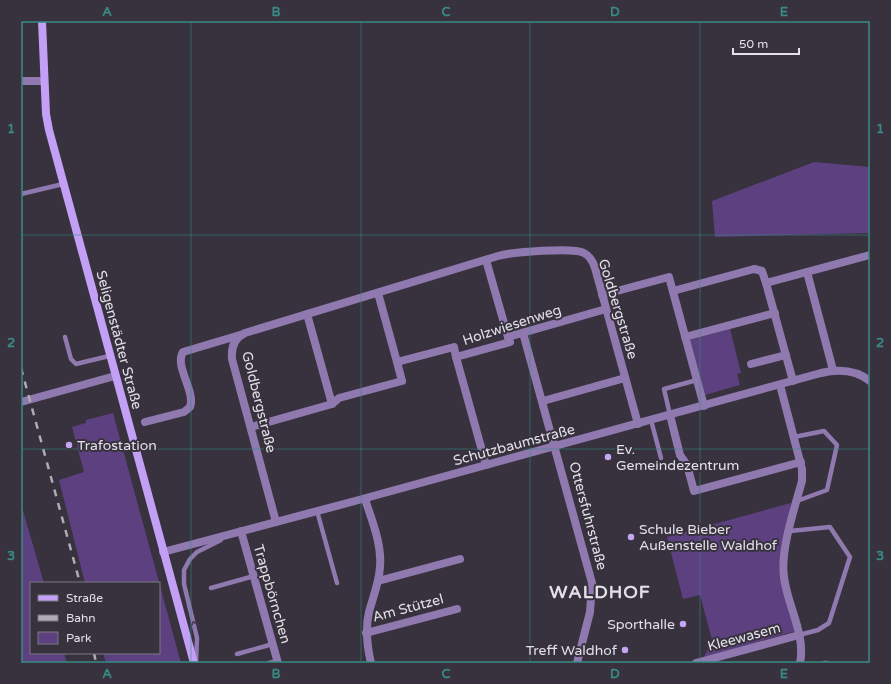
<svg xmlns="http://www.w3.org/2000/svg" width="891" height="684" font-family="'Varela Round',sans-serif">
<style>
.green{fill:#5d407f}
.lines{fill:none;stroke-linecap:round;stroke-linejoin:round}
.lane{stroke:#9079af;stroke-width:4.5}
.street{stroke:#9079af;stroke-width:8}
.secondary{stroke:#c49ff6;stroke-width:8}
.rail{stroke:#b0acb6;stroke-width:2.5;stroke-dasharray:7 7;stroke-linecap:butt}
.oneway{stroke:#443d4f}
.grid{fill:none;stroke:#398b86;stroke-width:1;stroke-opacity:0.55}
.poi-dot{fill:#c5a6f0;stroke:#37323e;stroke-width:1.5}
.labels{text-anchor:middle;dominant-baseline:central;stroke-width:4;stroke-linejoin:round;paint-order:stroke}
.street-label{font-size:14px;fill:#e3e0e8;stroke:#37323e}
.poi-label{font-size:14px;fill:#e3e0e8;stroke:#37323e;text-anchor:start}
.district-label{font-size:18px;font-weight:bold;letter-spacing:1px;fill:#e3e0e8;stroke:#37323e}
.neatline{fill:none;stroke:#398b86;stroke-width:1.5}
.grid-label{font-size:13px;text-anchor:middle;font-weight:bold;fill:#398b86}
</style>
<rect width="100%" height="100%" fill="#37323e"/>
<g class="green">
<polygon points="814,162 870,167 870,233 715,237 712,201"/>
<polygon points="730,329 741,373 737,374 740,385 705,395 690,340"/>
<polygon points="113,413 181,663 106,663 103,653 159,653 159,583 85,583 59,480 84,472 72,427 86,423 86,420"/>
<polygon points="791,503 781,553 796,631 704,657 712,640 700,595 683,599 667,537"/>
<polygon points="21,504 44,583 31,583 31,653 64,653 67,663 21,663"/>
</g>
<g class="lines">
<g class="lane">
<polyline points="21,194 63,184"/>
<polyline points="65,337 71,359 76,364 109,356"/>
<polyline points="670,415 664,389 697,380"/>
<polyline points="651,420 661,458"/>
<polyline points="794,437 824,431 837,445 827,490 797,501"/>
<polyline points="317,511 337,583"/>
<polyline points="790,531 830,527 850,557 829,623 818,630 799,635"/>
<polyline points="211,588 254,576"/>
<polyline points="237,654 273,644"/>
<polyline points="196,663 197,638 184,584 184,570 190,559 197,552 221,540"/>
<polyline points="269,663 277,661"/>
<polyline points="824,663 827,663"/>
</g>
<g class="street">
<polyline points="21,81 44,81"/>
<polyline points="486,260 508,337"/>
<polyline points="807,272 833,370"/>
<polyline points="766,283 793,381"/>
<polyline points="673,291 754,269 762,271 766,283 870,255"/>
<polyline points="378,293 397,362"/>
<polyline points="602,295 669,277 704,406"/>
<polyline points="307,314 332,404"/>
<polyline points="523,333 592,583 590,612 577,663"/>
<polyline points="685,337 775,313"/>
<polyline points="456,357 486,465"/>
<polyline points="751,364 786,355"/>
<path d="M780,385l22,84v12c-7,26 -22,69 -18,96 3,28 22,57 16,86"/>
<polyline points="543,401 625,378"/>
<polyline points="21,402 115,376"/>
<polyline points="670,415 680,455 687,465 694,491 801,462"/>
<path d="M145,422l39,-10 6,-5c6,-15 -16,-41 -7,-55l57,-17"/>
<polyline points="251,427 332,404 339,398 402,381 397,362 454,347 456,357 510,342 508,337 606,309"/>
<path d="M365,499c7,22 17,45 15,68 -1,16 -7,30 -11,45 -4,17 -2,34 2,51"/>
<path d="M276,522l-44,-163c-1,-12 2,-21 13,-26l253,-77c14,-4 75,-9 86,-3 6,3 9,9 11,15l43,156"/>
<polyline points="241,531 278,663"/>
<path d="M163,552l192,-51 466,-128c17,-4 35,-3 49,8"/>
<polyline points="378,581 460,559"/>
<polyline points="366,633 457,609"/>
<polyline points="696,663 799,635"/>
</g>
<polyline class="secondary" points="42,21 46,114 49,130 194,663"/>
<g class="rail">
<polyline points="21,368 80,583"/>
<polyline points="94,653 96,663"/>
</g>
</g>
<defs><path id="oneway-chevron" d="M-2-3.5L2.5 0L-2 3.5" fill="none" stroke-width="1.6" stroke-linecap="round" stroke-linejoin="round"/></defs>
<use class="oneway" href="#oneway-chevron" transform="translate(194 624) rotate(-104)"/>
<path class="grid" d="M191,21v642M361,21v642M530,21v642M700,21v642M21,235h849M21,449h849"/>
<g class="poi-dot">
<circle cx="69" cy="445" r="4"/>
<circle cx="608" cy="457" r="4"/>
<circle cx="631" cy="537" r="4"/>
<circle cx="683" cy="624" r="4"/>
<circle cx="625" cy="650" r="4"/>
</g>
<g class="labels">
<g class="street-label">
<text transform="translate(618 309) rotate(73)">Goldbergstraße</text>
<text transform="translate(512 325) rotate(-18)">Holzwiesenweg</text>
<text transform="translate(119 340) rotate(75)">Seligenstädter Straße</text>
<text transform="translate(259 402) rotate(76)">Goldbergstraße</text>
<text transform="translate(514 445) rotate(-15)">Schutzbaumstraße</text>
<text transform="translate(588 516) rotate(75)">Ottersfuhrstraße</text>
<text transform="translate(272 594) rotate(74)">Trappbörnchen</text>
<text transform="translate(408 608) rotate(-15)">Am Stützel</text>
<text transform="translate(744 637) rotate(-15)">Kleewasem</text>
</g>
<g class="poi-label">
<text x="77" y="445">Trafostation</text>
<text x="616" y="449">Ev.<tspan x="616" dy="16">Gemeindezentrum</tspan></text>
<text x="639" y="529">Schule Bieber<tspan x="639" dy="16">Außenstelle Waldhof</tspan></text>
<text x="675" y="624" text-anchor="end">Sporthalle</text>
<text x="617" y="650" text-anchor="end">Treff Waldhof</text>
</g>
<g class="district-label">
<text x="600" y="592">WALDHOF</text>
</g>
</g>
<rect width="891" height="684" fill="none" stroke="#37323e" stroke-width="44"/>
<rect x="30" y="582" width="130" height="72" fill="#37323e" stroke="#7c7882"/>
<rect x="38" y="595" width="20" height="6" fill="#c49ff6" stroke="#7c7882"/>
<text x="66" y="602" font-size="12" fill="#e3e0e8">Straße</text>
<rect x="38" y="615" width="20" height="6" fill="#b0acb6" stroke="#7c7882"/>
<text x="66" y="622" font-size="12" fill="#e3e0e8">Bahn</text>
<rect x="38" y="632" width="20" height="12" fill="#5d407f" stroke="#7c7882"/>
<text x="66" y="642" font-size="12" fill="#e3e0e8">Park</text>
<path d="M733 48v6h66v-6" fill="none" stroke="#e3e0e8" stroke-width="2"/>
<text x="739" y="48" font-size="12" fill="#e3e0e8" stroke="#37323e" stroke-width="3" paint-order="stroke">50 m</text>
<rect x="22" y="22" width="847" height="640" class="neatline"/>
<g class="grid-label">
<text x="107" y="16">A</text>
<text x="276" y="16">B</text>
<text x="446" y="16">C</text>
<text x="615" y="16">D</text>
<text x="784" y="16">E</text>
<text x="11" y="133">1</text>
<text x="880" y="133">1</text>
<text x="11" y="347">2</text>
<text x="880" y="347">2</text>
<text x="11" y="560">3</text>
<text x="880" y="560">3</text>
<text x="107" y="678">A</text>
<text x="276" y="678">B</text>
<text x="446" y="678">C</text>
<text x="615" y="678">D</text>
<text x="784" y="678">E</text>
</g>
</svg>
